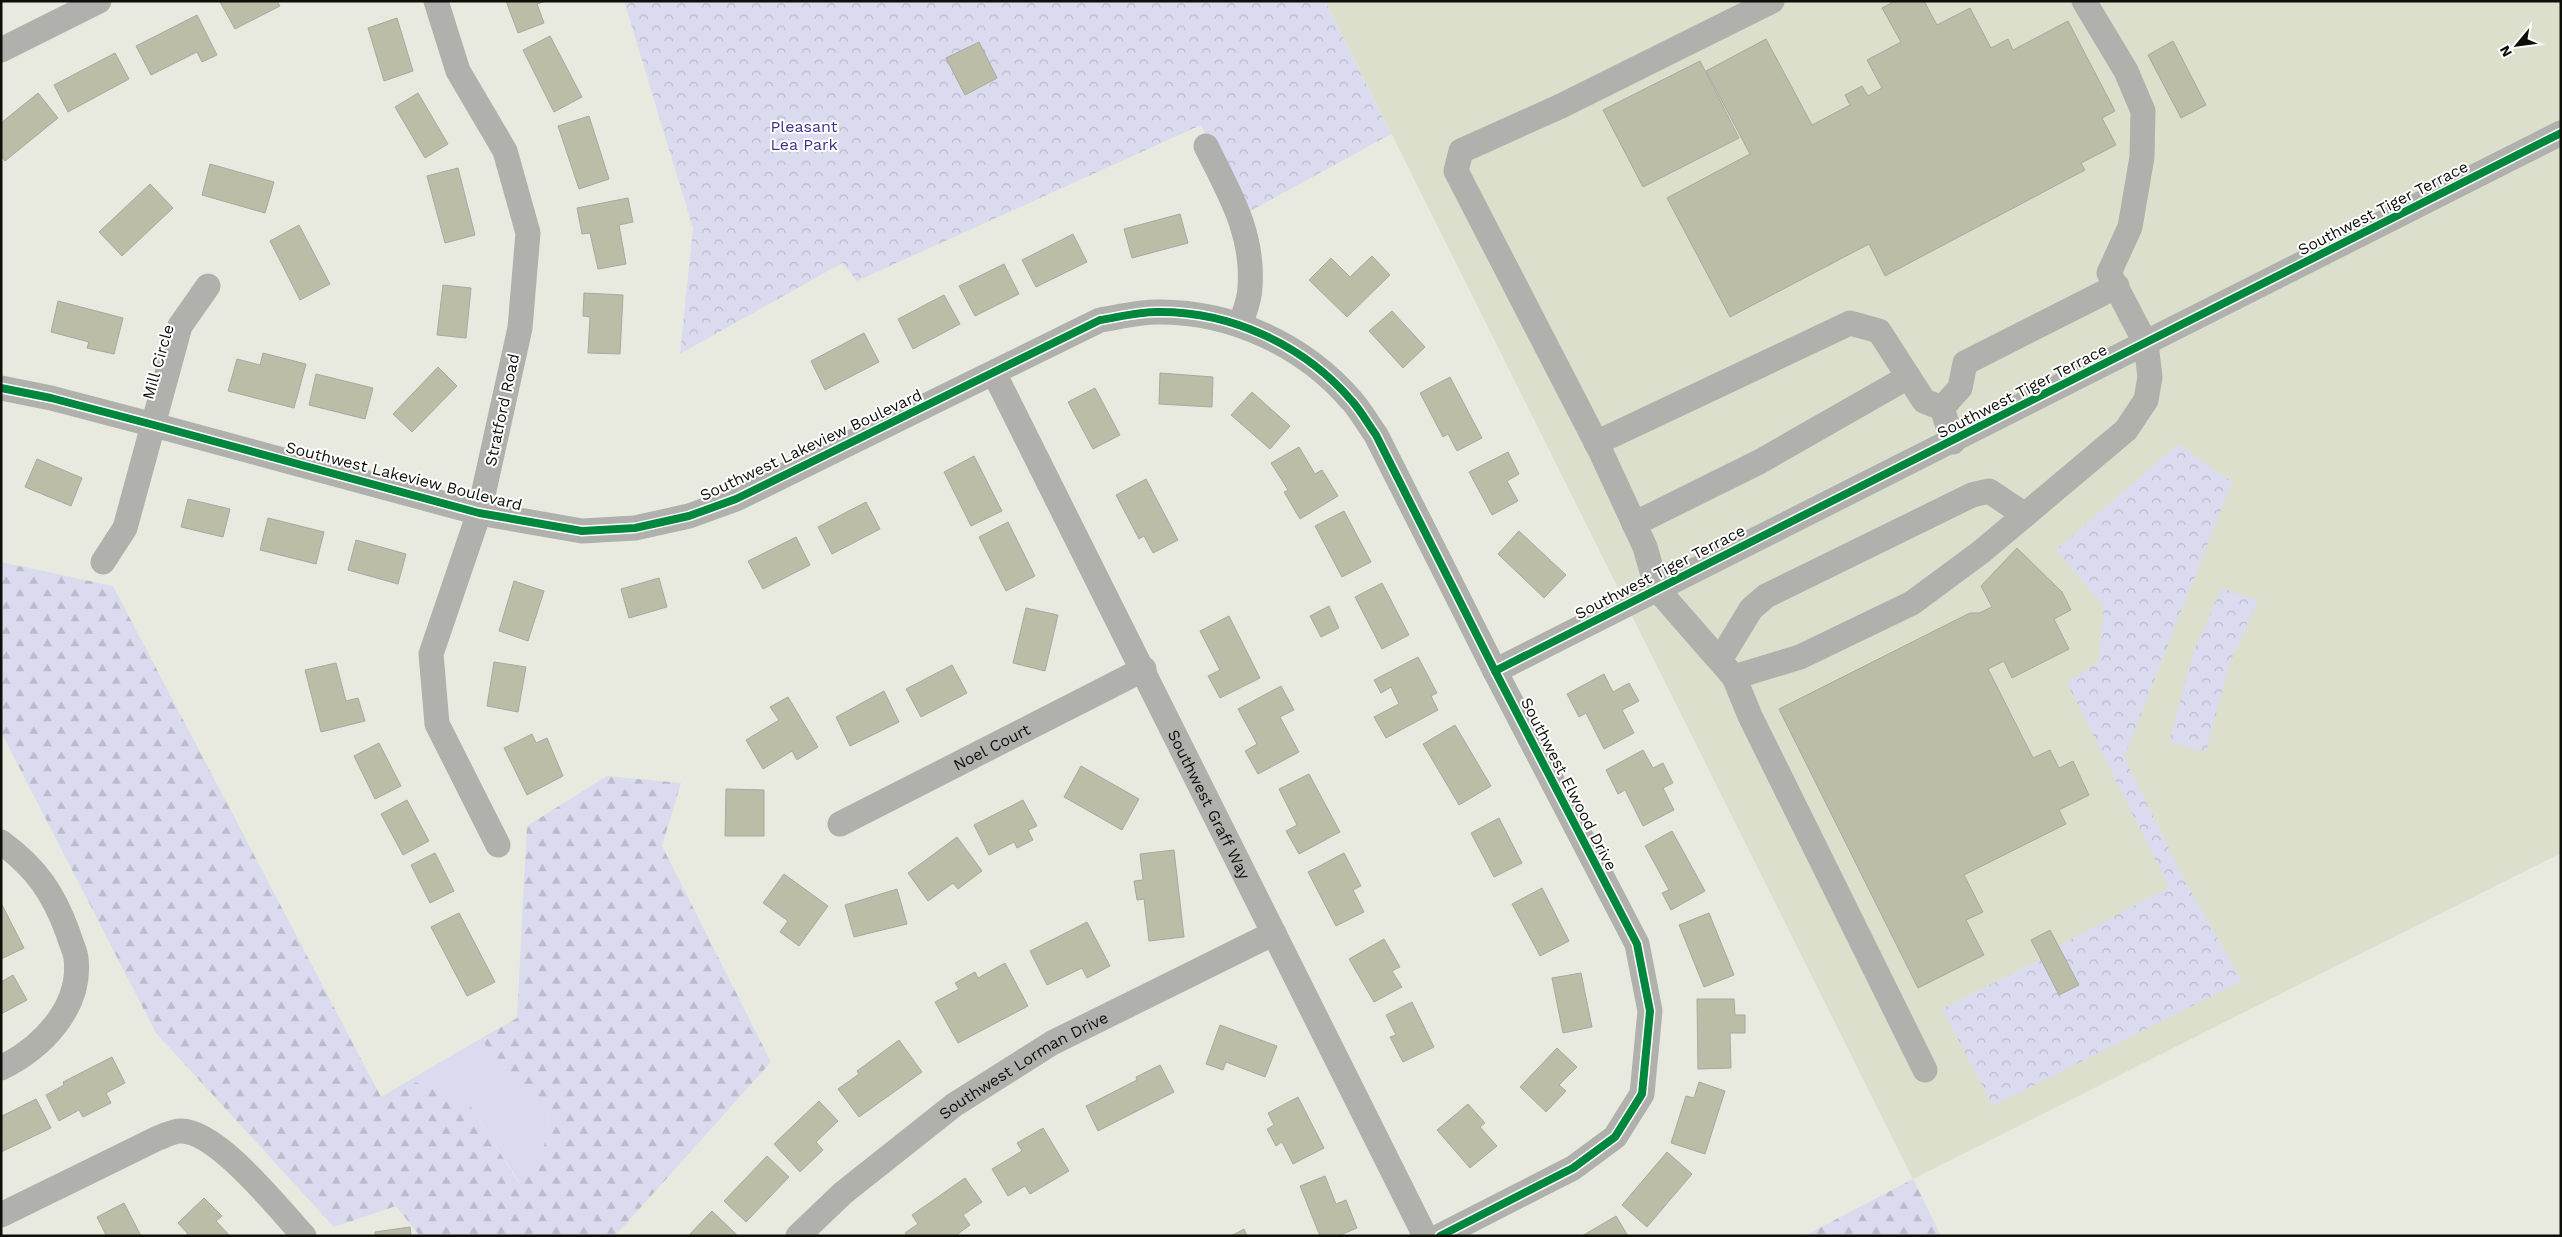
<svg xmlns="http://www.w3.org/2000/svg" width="2562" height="1237" font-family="'Work Sans',sans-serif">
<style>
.built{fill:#dddfcd}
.green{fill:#dadbee}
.forest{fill:url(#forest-firs)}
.park{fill:url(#park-crowns)}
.building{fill:#bbbda7;stroke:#a8a9a1}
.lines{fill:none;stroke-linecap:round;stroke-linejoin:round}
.minor{stroke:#b0b0ac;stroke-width:25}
.cycleway-casing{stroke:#fff;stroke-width:11}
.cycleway{stroke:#00873e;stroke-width:8}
.labels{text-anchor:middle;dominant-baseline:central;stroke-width:4;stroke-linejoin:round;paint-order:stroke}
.park-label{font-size:16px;fill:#41308a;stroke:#fff}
.street-label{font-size:16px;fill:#0e0f09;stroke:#fff}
</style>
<defs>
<pattern id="forest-firs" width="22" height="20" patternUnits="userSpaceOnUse" patternTransform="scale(1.25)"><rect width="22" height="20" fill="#dadbee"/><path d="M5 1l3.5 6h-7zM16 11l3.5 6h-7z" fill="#babbcb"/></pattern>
<pattern id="park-crowns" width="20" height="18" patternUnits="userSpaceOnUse" patternTransform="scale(1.25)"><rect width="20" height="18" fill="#dadbee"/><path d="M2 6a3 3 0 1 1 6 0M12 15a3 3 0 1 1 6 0" fill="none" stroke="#babbcb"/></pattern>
</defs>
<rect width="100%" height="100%" fill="#e8eadf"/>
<polygon class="built" points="1325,1 2561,1 2561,853 1913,1179"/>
<polygon class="green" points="480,1039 549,1116 541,1165 520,1183 469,1104 410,1080"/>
<g class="forest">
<polygon points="1,562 113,586 381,1097 410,1080 469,1104 519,1183 541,1165 549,1116 480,1039 517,1018 527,826 607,776 681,783 662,846 771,1062 615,1236 420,1236 396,1206 334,1227 156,1033 1,732"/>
<polygon points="1913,1179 1941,1236 1804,1236"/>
</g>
<g class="park">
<polygon points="624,1 1325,1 1391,134 1245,214 1201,125 857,281 842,263 680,354 693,228"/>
<polygon points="2178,444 2232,482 2124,757 2184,879 2242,981 1993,1106 1942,1009 2041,959 2078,984 2059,946 2169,887 2067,683 2098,662 2104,607 2056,550"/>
<polygon points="2222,588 2258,601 2230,662 2206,752 2169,742 2194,650"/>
</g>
<g class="building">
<polygon points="277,1 280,6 235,29 220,2"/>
<polygon points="506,1 546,1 537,4 544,23 518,33"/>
<polygon points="1895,1 1924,1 1937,25 1970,8 1991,48 2008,39 2013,50 2068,21 2115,111 2102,118 2116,145 2081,163 2085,170 1885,276 1869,244 1730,317 1667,198 1750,154 1706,71 1766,39 1812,125 1850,105 1845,95 1862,86 1868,96 1882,88 1867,60 1901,42 1882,8"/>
<polygon points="197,15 217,55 202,62 197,52 151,75 136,46"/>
<polygon points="397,18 413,71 384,81 368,28"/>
<polygon points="550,36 582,97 554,112 523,50"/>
<polygon points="2173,41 2206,105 2181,118 2148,55"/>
<polygon points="979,42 997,78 965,95 946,58"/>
<polygon points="115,53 129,79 68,112 54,85"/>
<polygon points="1700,61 1739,138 1643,187 1603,110"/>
<polygon points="38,93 58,118 5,161 1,156 1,123"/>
<polygon points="418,93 448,144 425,158 395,107"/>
<polygon points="589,116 609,179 579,189 558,126"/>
<polygon points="210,164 274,182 265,213 202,195"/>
<polygon points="458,168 475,235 445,243 427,176"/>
<polygon points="150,184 173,208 122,256 99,232"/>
<polygon points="628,198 633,222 619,225 626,264 598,269 590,233 582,234 577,208"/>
<polygon points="1180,214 1188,243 1132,258 1124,229"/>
<polygon points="299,225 330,284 300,300 270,241"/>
<polygon points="1073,234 1087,262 1036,287 1022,260"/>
<polygon points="1372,256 1390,275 1347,317 1309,280 1331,258 1350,277"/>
<polygon points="1004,264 1019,294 975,316 959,286"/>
<polygon points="443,285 471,288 466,338 437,335"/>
<polygon points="584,293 623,295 620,354 588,353 590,317 583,316"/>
<polygon points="944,295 960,324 913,349 898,319"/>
<polygon points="58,301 123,318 114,354 87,348 89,342 51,332"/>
<polygon points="1392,311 1425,347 1403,368 1369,331"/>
<polygon points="864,333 879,362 825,390 811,361"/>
<polygon points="263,353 306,364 294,408 228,391 237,359 260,365"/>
<polygon points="438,367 457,386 412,432 393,414"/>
<polygon points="1160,373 1213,377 1212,407 1159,404"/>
<polygon points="316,374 373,388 365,419 309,405"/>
<polygon points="1450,377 1482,438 1457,451 1448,434 1443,437 1420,393"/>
<polygon points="1095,388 1120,435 1093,449 1068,402"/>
<polygon points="1252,392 1290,426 1270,449 1231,415"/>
<polygon points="1299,447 1315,474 1322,470 1338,496 1300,519 1284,492 1288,490 1271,463"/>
<polygon points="1508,452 1519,474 1507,481 1518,501 1492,515 1469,472"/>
<polygon points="974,456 1002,511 971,526 944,472"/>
<polygon points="37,459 82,478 71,506 25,487"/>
<polygon points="1146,479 1178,540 1153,553 1144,536 1139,539 1116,495"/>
<polygon points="188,499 230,509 223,537 181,527"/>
<polygon points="866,502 880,529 832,554 818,527"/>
<polygon points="1344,511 1371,562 1342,577 1315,526"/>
<polygon points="268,518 324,532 316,564 260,550"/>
<polygon points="1008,522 1035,576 1006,591 979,537"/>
<polygon points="1519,531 1566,575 1544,598 1498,554"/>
<polygon points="796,537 810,565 763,589 748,561"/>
<polygon points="356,540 406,554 398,584 348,570"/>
<polygon points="2017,548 2062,592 2071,610 2054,619 2069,649 2012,678 2004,661 1988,669 2033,758 2050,750 2059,768 2073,761 2089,795 2059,810 2066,824 1964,875 1983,912 1966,920 1984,955 1918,988 1779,709 1970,613 1979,613 1992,607 1981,586"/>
<polygon points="659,578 667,607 629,618 621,589"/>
<polygon points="514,581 544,591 528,641 499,631"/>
<polygon points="1382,583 1409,635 1382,649 1355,597"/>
<polygon points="1329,606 1339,628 1321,637 1310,616"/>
<polygon points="1026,608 1058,615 1045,671 1013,663"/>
<polygon points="1229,616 1260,678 1220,698 1208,676 1220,670 1200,631"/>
<polygon points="1418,657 1437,693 1431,696 1438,710 1386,738 1374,717 1399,704 1391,687 1381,693 1374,680"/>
<polygon points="494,662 526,667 518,712 487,706"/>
<polygon points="336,663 346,701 358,698 365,721 321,732 305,670"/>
<polygon points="952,665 967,693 921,717 906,689"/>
<polygon points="1604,674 1613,692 1629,683 1639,701 1622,710 1634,733 1604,749 1586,713 1579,717 1567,694"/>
<polygon points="1281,686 1294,710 1280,717 1299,752 1258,774 1245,751 1257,744 1238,709"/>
<polygon points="884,691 899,722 850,746 836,717"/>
<polygon points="788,697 818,747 797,760 792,751 763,769 746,740 779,720 770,707"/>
<polygon points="1455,725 1491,786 1459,805 1423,744"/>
<polygon points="532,734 536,743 547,738 563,776 527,795 504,748"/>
<polygon points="379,743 401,786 375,799 354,756"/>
<polygon points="1643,750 1653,768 1663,763 1673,783 1663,788 1674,810 1643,826 1625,790 1618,794 1606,770"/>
<polygon points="1081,766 1139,799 1122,830 1064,797"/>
<polygon points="1309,774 1340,832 1299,854 1286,831 1297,825 1279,789"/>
<polygon points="726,789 764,790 764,836 725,836"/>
<polygon points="407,800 429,841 403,855 381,814"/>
<polygon points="1023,800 1037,826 1028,830 1033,840 1017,848 1014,842 989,855 974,825"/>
<polygon points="1499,818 1522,863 1494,877 1471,833"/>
<polygon points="1672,831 1705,891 1671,910 1662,893 1669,890 1645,846"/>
<polygon points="957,837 982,871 958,889 953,883 928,901 908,873"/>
<polygon points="1174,850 1184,937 1149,941 1144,899 1137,900 1134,881 1143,880 1140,854"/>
<polygon points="435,853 454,891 430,903 411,865"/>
<polygon points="1344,853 1361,886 1353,890 1364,912 1336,926 1308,872"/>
<polygon points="784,874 828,906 799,946 780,932 788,921 763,903"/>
<polygon points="1542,888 1569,941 1540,956 1512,904"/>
<polygon points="897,889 907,924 854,937 845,905"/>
<polygon points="1,903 24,948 1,959"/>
<polygon points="459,913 495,982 467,996 431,927"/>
<polygon points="1709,913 1734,975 1704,987 1679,925"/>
<polygon points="1087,922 1110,966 1087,978 1082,968 1047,985 1030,951"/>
<polygon points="2050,930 2079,985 2059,995 2031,940"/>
<polygon points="1384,939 1400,967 1392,971 1402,987 1374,1002 1349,959"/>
<polygon points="1005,963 1028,1006 958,1043 935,1002 959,989 955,983 975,972 978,978"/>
<polygon points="1581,973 1592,1027 1563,1033 1552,978"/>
<polygon points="13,975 27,1000 1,1014 1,982"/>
<polygon points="1697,999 1734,999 1735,1015 1745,1015 1745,1033 1730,1033 1731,1068 1698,1069"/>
<polygon points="1412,1002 1434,1047 1403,1062 1390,1037 1396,1035 1386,1015"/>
<polygon points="1220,1025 1277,1046 1265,1077 1226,1062 1223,1070 1206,1064"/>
<polygon points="899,1040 922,1072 859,1117 838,1089 859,1074 857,1071"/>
<polygon points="1557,1048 1577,1067 1559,1085 1566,1091 1546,1112 1520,1087"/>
<polygon points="112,1057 125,1083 106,1093 111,1103 83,1117 79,1110 59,1121 46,1095 64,1085 63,1082"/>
<polygon points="1160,1065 1174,1092 1098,1131 1086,1106 1137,1080 1136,1077"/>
<polygon points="1699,1082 1725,1091 1705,1154 1671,1143 1686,1096 1694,1098"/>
<polygon points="1298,1097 1324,1148 1293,1164 1282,1142 1276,1146 1267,1129 1274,1125 1268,1113"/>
<polygon points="36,1099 51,1128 1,1152 2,1116"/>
<polygon points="819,1101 838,1121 816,1142 823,1150 800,1172 774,1144"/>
<polygon points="1468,1104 1485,1123 1480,1127 1497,1146 1470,1168 1437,1130"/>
<polygon points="1043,1128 1069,1171 1030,1194 1025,1186 1008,1196 992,1169 1022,1151 1017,1143"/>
<polygon points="1667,1152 1692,1174 1647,1227 1622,1205"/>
<polygon points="767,1156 789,1177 746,1222 724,1201"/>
<polygon points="1325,1176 1336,1204 1346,1200 1357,1228 1338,1236 1320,1236 1300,1186"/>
<polygon points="965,1178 982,1202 963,1215 970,1225 955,1236 907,1236 905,1233 918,1224 912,1215"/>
<polygon points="204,1198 222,1216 216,1221 230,1236 186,1236 188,1234 178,1223"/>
<polygon points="124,1203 141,1236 104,1236 106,1235 97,1217"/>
<polygon points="712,1211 738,1236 692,1236 690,1234"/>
<polygon points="1616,1216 1628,1236 1582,1236"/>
<polygon points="410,1227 411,1236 375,1236 375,1232"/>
<polygon points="1244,1229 1247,1236 1231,1236"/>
</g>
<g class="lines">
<g class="minor">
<polyline points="436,1 458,71 505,151 528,233 520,328 479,513 431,654 437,724 498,845"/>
<polyline points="1772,1 1561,106 1461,151 1456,171 1600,450 1645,547 1657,589 1734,677 1800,657 1912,603 1981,552 2126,430 2146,400 2150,377 2146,344 2109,273 2130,227 2142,157 2143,111 2126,71 2084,1"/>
<polyline points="1,50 99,1"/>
<path d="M1206,146c23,47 48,87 44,141 0,13 -6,26 -10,38"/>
<path id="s1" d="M994,373l431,863"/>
<path d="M1,388l50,10 103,27 325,88 103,18 53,-3 54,-12 47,-17 364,-179c19,-3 38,-8 57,-8 74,-1 147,33 195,89 9,10 16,23 24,34l119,236 142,273 13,67 -8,83 -27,43 -42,31 -133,68"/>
<polyline points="1942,408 1960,388 1965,363 2117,286"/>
<polyline points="1596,443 1850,323 1879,331 1924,401 1942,408 1953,442"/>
<polyline points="1634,524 1759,462 1908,377"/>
<polyline points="103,562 125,528 180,326 208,286"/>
<polyline points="1720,660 1751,609 1766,596 1972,495 1989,491 2025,515"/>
<polyline points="1495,671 2561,133"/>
<polyline points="1734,677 1750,716 1925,1070"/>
<path id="s2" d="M840,824l304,-155"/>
<path d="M1,842c35,26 52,50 67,91 2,8 7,17 8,25 6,49 -34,90 -75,110"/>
<path d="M1,1215l157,-77c6,-2 15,-7 22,-7 36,-2 99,78 124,105"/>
<path id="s3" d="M798,1236l45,-43 111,-88 98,-62 222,-110"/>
</g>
<g class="cycleway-casing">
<g id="cycleway">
<path d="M1,388l50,10 103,27 325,88 103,18 53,-3 54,-12 47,-17 364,-179c19,-3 38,-8 57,-8 74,-1 147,33 195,89 9,10 16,23 24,34l119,236 142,273 13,67 -8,83 -27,43 -42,31 -133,68"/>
<polyline points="1495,671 2561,133"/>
</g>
</g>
<use href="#cycleway" class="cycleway"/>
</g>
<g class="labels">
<g class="park-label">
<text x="804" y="126">Pleasant<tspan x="804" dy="18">Lea Park</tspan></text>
</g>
<g class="street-label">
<text transform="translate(2383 208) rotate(-27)">Southwest Tiger Terrace</text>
<text transform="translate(158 362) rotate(-74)">Mill Circle</text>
<text transform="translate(2022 391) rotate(-27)">Southwest Tiger Terrace</text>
<text transform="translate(502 410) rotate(-78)">Stratford Road</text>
<text transform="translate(811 445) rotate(-25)">Southwest Lakeview Boulevard</text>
<text transform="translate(404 476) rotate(14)">Southwest Lakeview Boulevard</text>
<text transform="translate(1660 572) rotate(-27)">Southwest Tiger Terrace</text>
<text stroke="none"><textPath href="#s2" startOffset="170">Noel Court</textPath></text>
<text transform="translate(1569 784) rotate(63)">Southwest Elwood Drive</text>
<text stroke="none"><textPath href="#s1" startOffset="482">Southwest Graff Way</textPath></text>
<text stroke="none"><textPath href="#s3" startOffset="284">Southwest Lorman Drive</textPath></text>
</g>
</g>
<rect width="2562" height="1237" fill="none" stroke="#0e0f09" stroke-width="5"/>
<g transform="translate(2517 45) rotate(241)" stroke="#ffffff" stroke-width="4" paint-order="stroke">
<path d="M0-4L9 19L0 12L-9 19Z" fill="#0e0f09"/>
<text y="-8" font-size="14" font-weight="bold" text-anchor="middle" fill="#0e0f09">N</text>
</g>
</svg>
